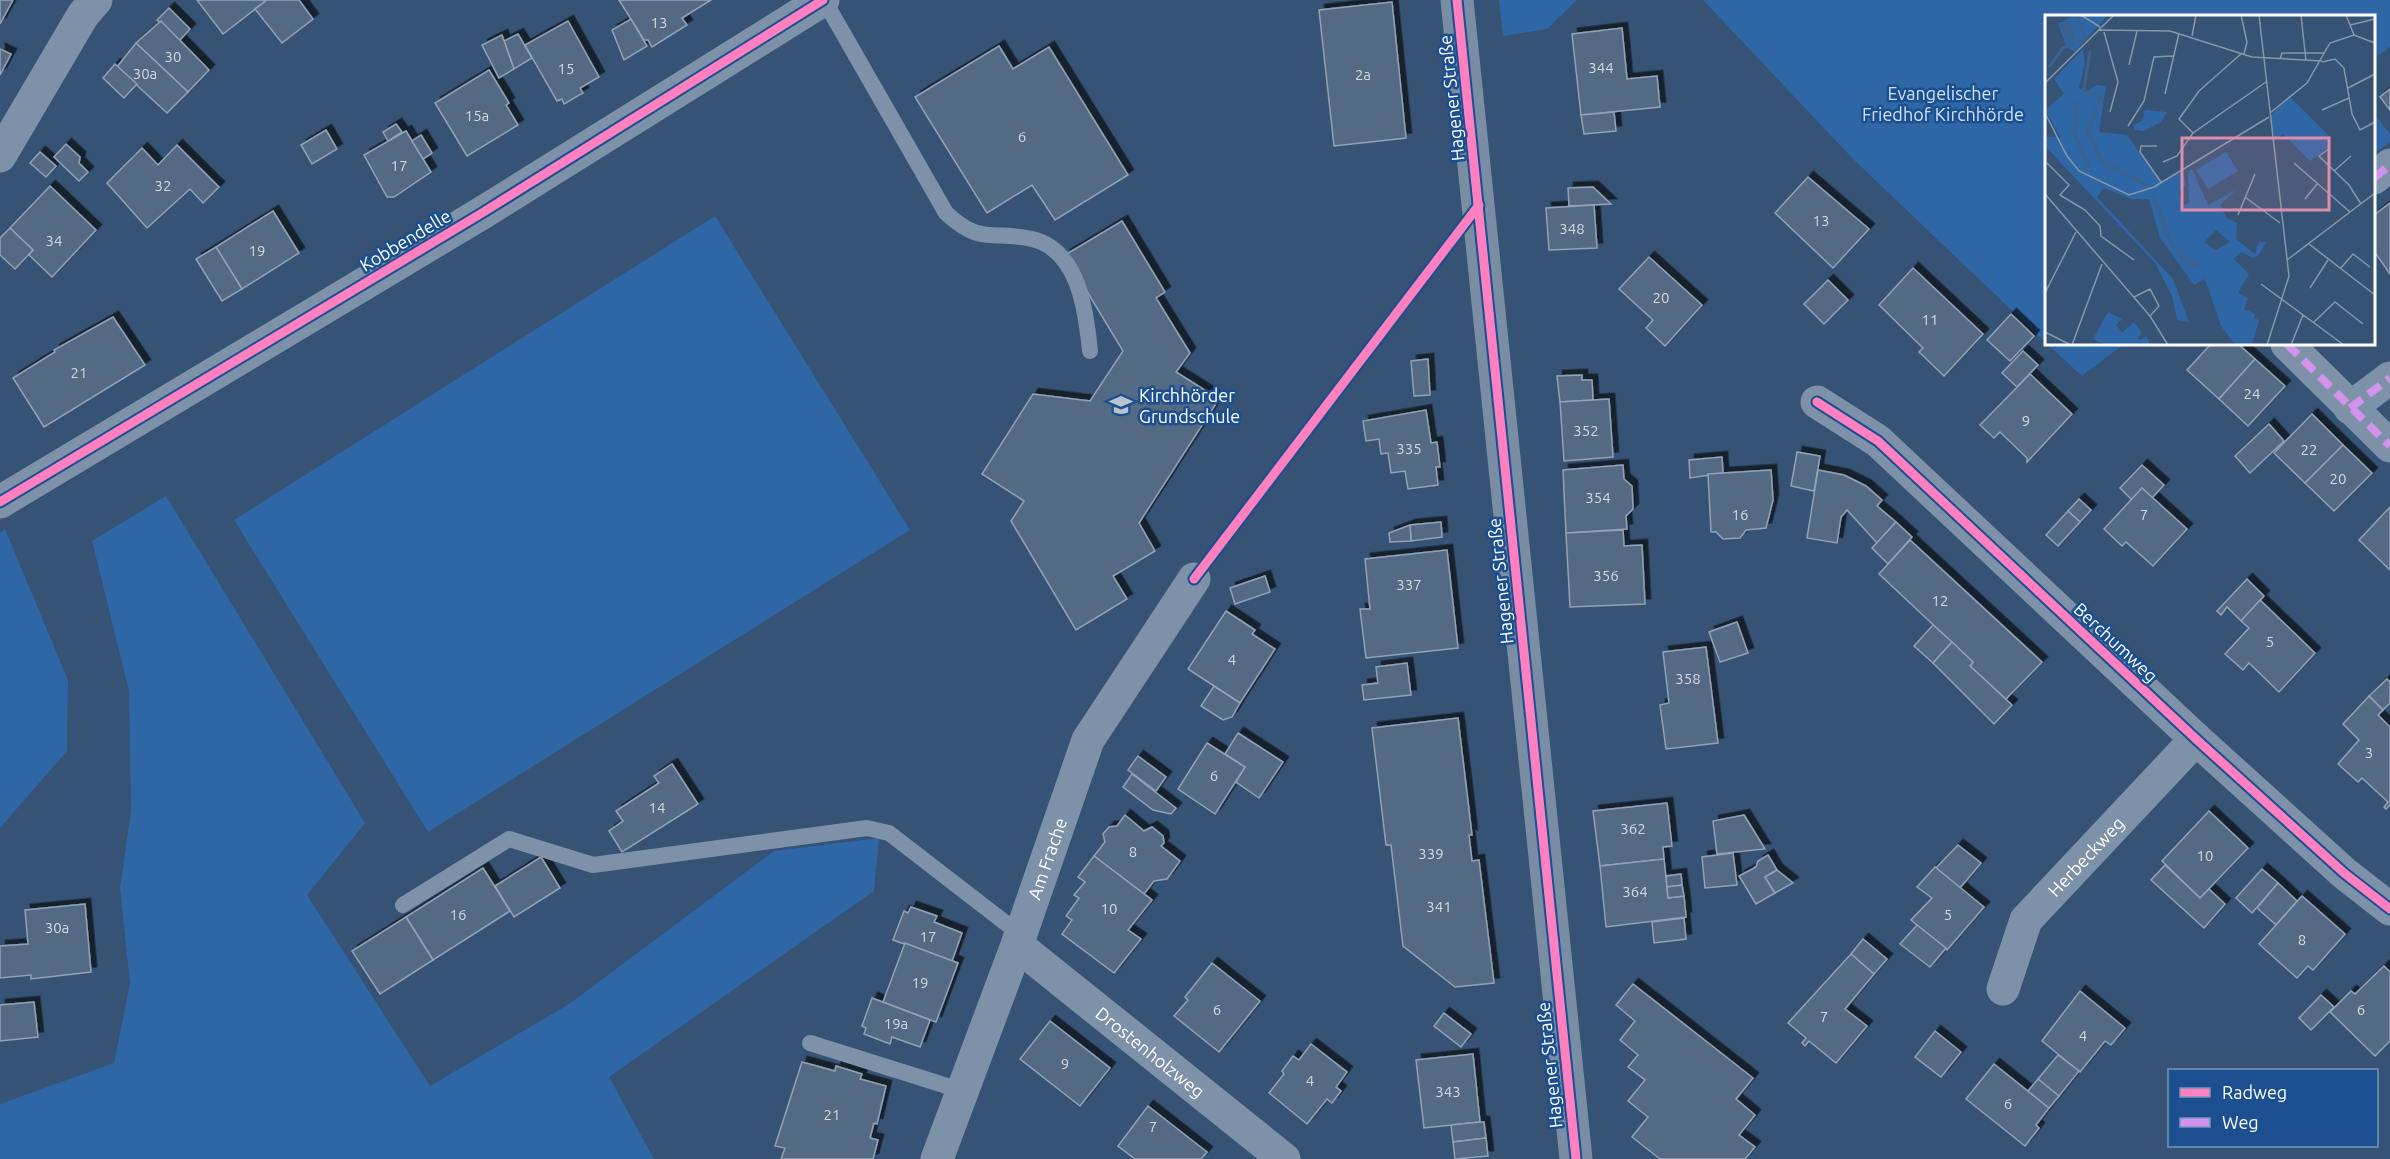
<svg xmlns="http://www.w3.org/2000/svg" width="2390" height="1159" font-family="Ubuntu,sans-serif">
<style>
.green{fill:#2f66a5}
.building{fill:#526984;stroke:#92a2b6;stroke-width:1.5;filter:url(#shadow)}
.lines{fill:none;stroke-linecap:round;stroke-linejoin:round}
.service{stroke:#7d92a8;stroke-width:16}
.minor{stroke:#7d92a8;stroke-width:33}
.secondary{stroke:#798da4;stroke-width:33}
.quiet{stroke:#d193ec;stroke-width:8;stroke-dasharray:15 8;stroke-linecap:butt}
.cycleway-casing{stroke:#1b4f8f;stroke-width:13}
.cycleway{stroke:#ff80c0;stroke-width:9}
.labels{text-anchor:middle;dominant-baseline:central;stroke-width:5;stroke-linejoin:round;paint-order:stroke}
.number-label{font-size:15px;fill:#d4dae0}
.park-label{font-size:18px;fill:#cfe3fa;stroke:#1b4f8f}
.street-label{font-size:18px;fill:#fff;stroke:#1b4f8f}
.poi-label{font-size:18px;fill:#fff;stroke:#1b4f8f;text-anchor:start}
.inset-river{fill:none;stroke:#3b618d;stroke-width:3}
.inset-road{fill:none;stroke:#8697ac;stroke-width:1.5}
.view{fill:#e08cad;fill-opacity:0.15;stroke:#e08cad;stroke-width:3}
.inset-edge{fill:none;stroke:#fff;stroke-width:3}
</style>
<defs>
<filter id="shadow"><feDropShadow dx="5.5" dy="-5.5" stdDeviation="0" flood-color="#0009"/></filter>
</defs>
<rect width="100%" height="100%" fill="#365274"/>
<g class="green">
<polygon points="1499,0 1577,0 1547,29 1503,36"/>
<polygon points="1703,0 2390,0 2390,47 2374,59 2374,16 2046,16 2046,343 1854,160"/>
<polygon points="2374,113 2390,134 2390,142 2374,154"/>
<polygon points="715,216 910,530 428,832 234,520"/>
<polygon points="2047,344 2124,344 2082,376"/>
<polygon points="166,496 365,823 307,895 430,1086 569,1004 774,851 879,838 874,891 609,1077 654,1159 0,1159 0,1104 114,1063 130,983 120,888 131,811 129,691 92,541"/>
<polygon points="5,529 68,680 67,751 0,828 0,533"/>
</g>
<g class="building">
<polygon points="0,0 13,0 0,24"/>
<polygon points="197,0 267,0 223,34"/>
<polygon points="267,0 299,0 313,19 282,43 255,9"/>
<polygon points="619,0 711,0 682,18 687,25 652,47 648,40 644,40"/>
<polygon points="1392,2 1406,138 1334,146 1319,10"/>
<polygon points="169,8 190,29 179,41 157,20"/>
<polygon points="631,19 647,46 624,60 612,30"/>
<polygon points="161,21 209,70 188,92 136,43"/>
<polygon points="568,21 599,77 580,88 583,93 564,104 562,99 557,101 525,45"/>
<polygon points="1622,28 1627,79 1657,76 1660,107 1581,115 1572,34"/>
<polygon points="518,34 532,58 514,69 504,41"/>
<polygon points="502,35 514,69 499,78 482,45"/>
<polygon points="136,43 188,92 167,113 117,67"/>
<polygon points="999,46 1013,69 1049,47 1128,175 1055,220 1032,185 987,213 915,97"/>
<polygon points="0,49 11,54 0,75"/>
<polygon points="115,64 137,84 124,98 103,78"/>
<polygon points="489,70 509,103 506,105 518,125 467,156 435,103"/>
<polygon points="2390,89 2390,110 2380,97"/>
<polygon points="1614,112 1616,131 1584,134 1581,115"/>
<polygon points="396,124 402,132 388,141 383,132"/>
<polygon points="326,130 337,149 312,164 301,145"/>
<polygon points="406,131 431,172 394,197 387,197 364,155"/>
<polygon points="421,135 432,153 423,159 412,141"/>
<polygon points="66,144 80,157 79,163 88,172 79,181 54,157"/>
<polygon points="177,145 219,187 203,203 190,189 147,228 107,183 142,148 158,165"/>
<polygon points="40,152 56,166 46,177 30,163"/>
<polygon points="1808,177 1869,229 1833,268 1775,213"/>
<polygon points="50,186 96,230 52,277 29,255 33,250 10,228"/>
<polygon points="1593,187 1611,204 1569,206 1568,188"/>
<polygon points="2390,203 2390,274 2374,251 2374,215"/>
<polygon points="1594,205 1597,248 1549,250 1546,208"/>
<polygon points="273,211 299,253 242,289 216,247"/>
<polygon points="1122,221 1165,292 1156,298 1190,353 1176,372 1219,399 1139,523 1155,551 1113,576 1127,599 1076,630 1011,521 1024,501 982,474 1033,394 1090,401 1123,351 1065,255"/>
<polygon points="10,228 33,250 15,269 0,255 0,238"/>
<polygon points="216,247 242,289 222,301 196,259"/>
<polygon points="1649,257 1702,305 1665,346 1646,328 1653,320 1619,289"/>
<polygon points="1913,268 1983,334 1944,376 1919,352 1923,348 1879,305"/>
<polygon points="1828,280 1848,300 1824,324 1804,304"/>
<polygon points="2011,314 2034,336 2010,361 1987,340"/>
<polygon points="113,317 145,365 44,427 13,378 55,352 54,350"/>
<polygon points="2211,344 2238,344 2255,359 2219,399 2187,370"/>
<polygon points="2023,351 2038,365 2017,387 2002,373"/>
<polygon points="1428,359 1430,395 1414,396 1411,361"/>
<polygon points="2255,359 2285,386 2248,426 2219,399"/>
<polygon points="2030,374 2072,414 2027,462 2027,458 2000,432 1994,438 1980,425"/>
<polygon points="1582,375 1582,380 1592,380 1593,400 1560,402 1557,376"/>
<polygon points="1609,399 1613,457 1564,461 1560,402"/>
<polygon points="1426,410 1431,443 1437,442 1440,467 1436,467 1438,485 1408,489 1405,471 1391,473 1388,453 1381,454 1379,439 1366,441 1363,421"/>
<polygon points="2312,414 2343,445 2305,483 2274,453"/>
<polygon points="2269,424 2284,441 2250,473 2235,456"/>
<polygon points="2343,445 2372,473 2334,511 2305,483"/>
<polygon points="1797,452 1820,456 1814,491 1791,486"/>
<polygon points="1722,457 1723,473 1690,478 1689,460"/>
<polygon points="1623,465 1624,479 1632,486 1633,509 1626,516 1627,529 1566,533 1563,470"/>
<polygon points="2142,465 2164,485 2152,498 2142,488 2132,500 2120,488"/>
<polygon points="1771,470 1773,500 1766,528 1746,530 1740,538 1723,539 1716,532 1711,532 1708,474"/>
<polygon points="1818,470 1844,475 1866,486 1882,500 1877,506 1896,522 1877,543 1847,510 1841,517 1837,543 1807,538"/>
<polygon points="2142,488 2187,529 2153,566 2126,542 2122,546 2104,529"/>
<polygon points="2079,499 2091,510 2080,522 2068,511"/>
<polygon points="2390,507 2390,570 2359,540"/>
<polygon points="2068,511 2080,522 2058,546 2046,535"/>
<polygon points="1441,522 1442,537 1411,541 1410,525"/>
<polygon points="1896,522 1912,537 1888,564 1872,548"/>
<polygon points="1410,525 1411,541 1390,542 1389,533"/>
<polygon points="1623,530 1624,546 1642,545 1645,604 1570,607 1566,533"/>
<polygon points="1910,540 2042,662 2006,699 1970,666 1973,662 1879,574"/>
<polygon points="1447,550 1458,648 1366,658 1360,609 1370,609 1365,559"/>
<polygon points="1265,576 1270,592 1235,604 1230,588"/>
<polygon points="2247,579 2264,596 2241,621 2227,607 2221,615 2217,611"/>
<polygon points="2260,600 2315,653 2279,692 2249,663 2243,670 2225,654 2249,628 2241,621"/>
<polygon points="1226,611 1255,630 1252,634 1275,649 1240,703 1188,669"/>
<polygon points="1737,622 1748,653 1720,662 1709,632"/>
<polygon points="1933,625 1952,642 1933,663 1914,646"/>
<polygon points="1952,642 1973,662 1970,666 2012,705 1994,724 1933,663"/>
<polygon points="1706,647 1718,743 1666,749 1660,705 1669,703 1663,652"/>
<polygon points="1407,663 1411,695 1364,700 1362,685 1378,683 1376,667"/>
<polygon points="2387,679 2390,682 2390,703 2383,710 2369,696"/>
<polygon points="1214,686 1240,703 1232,717 1223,720 1201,706"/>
<polygon points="2369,696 2383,710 2378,715 2390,727 2390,805 2386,809 2384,807 2388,802 2362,778 2358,782 2338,764 2359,740 2343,724"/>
<polygon points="1458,718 1472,835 1469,835 1472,861 1479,860 1494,983 1455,987 1403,946 1391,845 1386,845 1372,728"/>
<polygon points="1238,733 1283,762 1259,798 1236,782 1245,767 1225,754"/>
<polygon points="1207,743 1245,767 1215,814 1178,789"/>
<polygon points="1138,756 1166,777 1156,791 1128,770"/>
<polygon points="672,764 698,804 622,852 609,831 623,821 616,811 659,783 654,776"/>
<polygon points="1132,774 1176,808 1171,814 1153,810 1123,787"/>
<polygon points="1667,803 1672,846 1663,847 1664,859 1600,866 1593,811"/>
<polygon points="2209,811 2248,848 2200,898 2162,861"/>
<polygon points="1125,815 1144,831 1152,827 1163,836 1164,843 1161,846 1180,861 1167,879 1154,881 1144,894 1094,856 1105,842 1103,834 1109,827 1117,826"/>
<polygon points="1744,815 1765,849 1717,854 1713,821"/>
<polygon points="1958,845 1981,863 1960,888 1936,868"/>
<polygon points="1733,853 1737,885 1705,888 1702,857"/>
<polygon points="1768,855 1777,870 1765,877 1775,893 1756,904 1739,876 1756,867 1758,861"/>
<polygon points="1094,856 1152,900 1128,930 1141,939 1114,973 1062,934 1072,920 1066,916 1079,898 1074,895 1085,882 1078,877"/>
<polygon points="541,857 560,888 514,917 495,886"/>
<polygon points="1664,859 1668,898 1684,896 1686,917 1606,927 1600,866"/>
<polygon points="2165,865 2200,898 2209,889 2225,904 2204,928 2151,880"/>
<polygon points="1935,867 1984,907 1947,950 1911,920 1932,898 1917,887"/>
<polygon points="483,868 510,911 433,960 406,917"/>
<polygon points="2262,869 2278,883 2252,913 2236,898"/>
<polygon points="1777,870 1793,883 1775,893 1765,877"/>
<polygon points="1681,874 1682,885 1667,887 1666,876"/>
<polygon points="2278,883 2297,901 2276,925 2257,908"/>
<polygon points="1682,885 1684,896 1668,898 1667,887"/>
<polygon points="2302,896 2345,934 2313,970 2308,966 2297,978 2259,944"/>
<polygon points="85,904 91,972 31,979 31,975 0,978 0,946 28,944 25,910"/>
<polygon points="911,907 937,916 934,922 962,933 952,961 893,940 904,911 908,913"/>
<polygon points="406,917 433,960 380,994 352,951"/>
<polygon points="1684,918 1686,939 1654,943 1652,922"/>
<polygon points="1917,925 1946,948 1930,967 1900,944"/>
<polygon points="1863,939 1887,959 1874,974 1851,954"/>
<polygon points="905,943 958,963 936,1022 883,1002"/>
<polygon points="1851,954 1874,974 1845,1009 1867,1026 1836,1063 1809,1041 1805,1046 1802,1043 1806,1038 1788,1023"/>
<polygon points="1212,963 1260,1001 1219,1052 1174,1016 1188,1000 1185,997"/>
<polygon points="2384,966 2390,972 2390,1041 2375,1056 2330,1012 2351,991 2355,994"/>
<polygon points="1633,984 1753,1078 1736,1099 1755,1115 1739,1135 1755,1147 1745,1159 1660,1159 1632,1137 1648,1117 1628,1101 1645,1080 1628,1067 1638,1055 1620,1040 1635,1021 1616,1005"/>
<polygon points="2080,991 2125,1028 2111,1045 2105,1041 2080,1072 2042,1041"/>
<polygon points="2321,995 2334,1007 2311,1030 2299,1018"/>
<polygon points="872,998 930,1020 920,1047 892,1037 890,1044 864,1034 866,1028 862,1026"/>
<polygon points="34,1002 38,1037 0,1041 0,1005"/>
<polygon points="1444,1013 1471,1034 1461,1047 1434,1026"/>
<polygon points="1050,1021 1110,1068 1080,1106 1020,1059"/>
<polygon points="1935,1031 1961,1052 1941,1077 1915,1057"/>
<polygon points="1311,1044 1347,1072 1336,1087 1341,1091 1332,1103 1327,1099 1307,1124 1269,1093 1284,1074 1282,1071 1293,1056 1299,1060"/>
<polygon points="1473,1054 1480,1122 1424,1128 1416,1060"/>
<polygon points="2058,1055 2079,1071 2059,1096 2038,1079"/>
<polygon points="802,1062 835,1071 836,1066 862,1074 860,1079 886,1086 877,1124 874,1123 870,1138 878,1140 873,1159 781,1159 785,1148 775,1146"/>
<polygon points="1994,1064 2049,1108 2036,1125 2039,1128 2025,1146 1966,1099"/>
<polygon points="2038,1079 2059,1096 2049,1108 2028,1091"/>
<polygon points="1148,1106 1207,1152 1201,1159 1135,1159 1118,1146"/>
<polygon points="1480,1122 1484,1122 1486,1138 1453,1142 1451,1125"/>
<polygon points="1486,1138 1488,1156 1455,1159 1453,1142"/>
</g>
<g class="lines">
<g class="service">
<path d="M824,0l122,213c35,33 47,17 86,26 47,11 54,72 58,112"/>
<polyline points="403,905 509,839 593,865 867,828 889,833 1021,935"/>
<polyline points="810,1043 963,1091"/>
</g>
<g class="minor">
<polyline points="0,156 83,15 96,0"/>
<polyline points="2374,178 2390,165"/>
<polyline points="2287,344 2390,446"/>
<polyline points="1817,402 1878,441 2196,739 2344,873 2390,909"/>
<polyline points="2350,408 2390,378"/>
<polyline points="0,502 482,213 823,0"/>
<path id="s1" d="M1017,945l267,214"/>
<path id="s2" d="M2003,989l23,-69 170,-181"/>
<path id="s3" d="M937,1159l80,-214 71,-205 106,-161"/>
</g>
<polyline class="secondary" points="1457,0 1576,1159"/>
<g class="quiet">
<polyline points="2374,178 2390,165"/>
<polyline points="2287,344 2390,446"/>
<polyline points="2350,408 2390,378"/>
</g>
<g class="cycleway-casing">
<g id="cycleway">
<polyline points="1457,0 1576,1159"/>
<polyline points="1817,402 1878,441 2196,739 2344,873 2390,909"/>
<polyline points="0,502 482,213 823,0"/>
<polyline points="1194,579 1479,205"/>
</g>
</g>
<use href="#cycleway" class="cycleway"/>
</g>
<defs>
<g id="school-bare" transform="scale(1.8)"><path d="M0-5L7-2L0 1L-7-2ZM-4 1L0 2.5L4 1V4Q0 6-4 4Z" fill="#b9c2ce" stroke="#1b4f8f" stroke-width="2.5" paint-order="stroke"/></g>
</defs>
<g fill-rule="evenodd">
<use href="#school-bare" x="1121" y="405"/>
</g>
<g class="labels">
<g class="number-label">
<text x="659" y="22">13</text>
<text x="173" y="56">30</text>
<text x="1601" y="67">344</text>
<text x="566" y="68">15</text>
<text x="145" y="73">30a</text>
<text x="1363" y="74">2a</text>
<text x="477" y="115">15a</text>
<text x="1022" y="136">6</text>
<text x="399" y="165">17</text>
<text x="163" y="185">32</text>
<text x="1821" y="220">13</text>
<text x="1572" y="228">348</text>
<text x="54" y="240">34</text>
<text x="257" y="250">19</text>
<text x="1661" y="297">20</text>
<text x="1930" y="319">11</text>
<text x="79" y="372">21</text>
<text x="2252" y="393">24</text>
<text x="2026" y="420">9</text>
<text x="1586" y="430">352</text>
<text x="1409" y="448">335</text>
<text x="2309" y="449">22</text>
<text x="2338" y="478">20</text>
<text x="1598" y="497">354</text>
<text x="1740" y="514">16</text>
<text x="2144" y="514">7</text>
<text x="1606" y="575">356</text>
<text x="1409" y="584">337</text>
<text x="1940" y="600">12</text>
<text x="2270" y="641">5</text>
<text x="1232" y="659">4</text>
<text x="1688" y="678">358</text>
<text x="2369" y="752">3</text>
<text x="1214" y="775">6</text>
<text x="657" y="807">14</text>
<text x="1633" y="828">362</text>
<text x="1133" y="851">8</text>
<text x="1431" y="853">339</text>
<text x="2205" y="855">10</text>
<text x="1635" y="891">364</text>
<text x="1439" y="906">341</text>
<text x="1109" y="908">10</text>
<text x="458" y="914">16</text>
<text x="1948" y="914">5</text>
<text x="57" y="927">30a</text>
<text x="928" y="936">17</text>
<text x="2302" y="939">8</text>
<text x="920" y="982">19</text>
<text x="1217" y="1009">6</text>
<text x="2361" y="1009">6</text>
<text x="1824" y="1016">7</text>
<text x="896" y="1023">19a</text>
<text x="2083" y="1035">4</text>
<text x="1065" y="1063">9</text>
<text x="1310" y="1080">4</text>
<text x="1448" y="1091">343</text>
<text x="2008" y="1103">6</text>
<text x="832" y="1114">21</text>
<text x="1153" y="1126">7</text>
</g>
<g class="park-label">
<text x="1943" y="93">Evangelischer<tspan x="1943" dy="21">Friedhof Kirchhörde</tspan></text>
</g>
<g class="street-label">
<text transform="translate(1451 98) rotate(-96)">Hagener Straße</text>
<text transform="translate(405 240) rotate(-31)">Kobbendelle</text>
<text transform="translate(1500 581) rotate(-96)">Hagener Straße</text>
<text transform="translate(2116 642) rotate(43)">Berchumweg</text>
<text stroke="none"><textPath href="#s2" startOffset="160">Herbeckweg</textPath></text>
<text stroke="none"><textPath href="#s3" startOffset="320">Am Frache</textPath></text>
<text stroke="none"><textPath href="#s1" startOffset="171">Drostenholzweg</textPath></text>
<text transform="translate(1549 1065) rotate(-96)">Hagener Straße</text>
</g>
<g class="poi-label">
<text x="1139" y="395">Kirchhörder<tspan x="1139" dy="21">Grundschule</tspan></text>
</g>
</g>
<g transform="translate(2045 15)">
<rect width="330" height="330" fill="#365274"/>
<path d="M30,0h33l-33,37 -8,-4 -9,-24zM38,34l2,14 -6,25 8,4 9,-7 10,1 -7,46 28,3 34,48 21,-12 4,13 -7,8 3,14 7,-3 -1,-31 4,-3 16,36 28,-15 -16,15 7,13 10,5 -1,16 19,15 4,-12h7l-7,13 -6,3 -12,-6 -7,7 15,15 -11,19 10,5 -4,11 12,5 -2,4 5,2 -7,25h-17l-14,-19 -16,-47 -11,6 -34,-47 -11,-39h-18l-27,-11 -7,9 76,82 16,43 -12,-2 -5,-24 -17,-33 -110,-117v-9h15l-15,-27 19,-16 -10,-15zM171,215l14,12 -15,8 -11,-8zM244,81l43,43 -5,4 2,4 -19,14 -27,-27 -8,6 -4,-25zM100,95l22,2 -6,10 -17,9 -9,-1 -2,-5 9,-4zM181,137l12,19 -30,18 -12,-19zM63,297l14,7 -6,6 6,7 12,-10 8,11 -4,5 2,2 6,-4 5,9h-46l-12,-6z" fill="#2f66a5" fill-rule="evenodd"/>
<path d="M24,6l6,16 -7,5 -7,-17z" fill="#3b618d"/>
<path class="inset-river" d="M32,0l9,24 -9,3M4,52l14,-19 11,-6M39,75l6,-39M41,76l15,7 -13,32 13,31 46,24M32,86l-2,34 13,28 -5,7M108,179l18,49 16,18 12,6"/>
<path class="inset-road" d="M36,0l19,12M196,0l6,27 -3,12M214,0l30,261 -22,69M256,0l5,46M301,0l8,20M305,10l25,-6M53,15l72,1 82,26 70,4M59,17l14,50 -8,30M147,21l4,-21M235,44l2,-6h42M277,47l13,-3 9,9 8,46 8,16 15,-8M84,50l8,-34M0,68l69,-68M303,73l27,-14M120,79l14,-61M277,95l27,-12M0,98l22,43 12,15 50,24 25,-8 115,-70M225,98l37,-30 23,-40 24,-8 21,8M83,111l16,-25 10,-44 19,-1M148,118l-14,-14 20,-28 43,-38M112,131h-16l-1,6 21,30M285,133l-11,8 30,29 12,19M118,147l14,-6 16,-23 73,-51M2,148l22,22 -9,10 25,15 15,16 1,10 33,24M249,148l56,49M289,156l17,-15M0,179l105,122 18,29M200,182l35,26M260,184l12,-15M193,200l17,-41M264,229l66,51M242,245l88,-67M295,254l13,-15 17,13M216,269l83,61M265,273l18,-28M0,278l31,-61M89,282l16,-8 9,17 -9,10M269,307l21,-20 28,22M0,317l26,13M27,330l30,-81M246,330l12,-30"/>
<path class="view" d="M137,123h147v72h-147z"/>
<rect width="330" height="330" class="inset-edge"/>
</g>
<rect x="2168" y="1069" width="210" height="78" fill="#1b4f8f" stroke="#7695bc" stroke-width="1.5"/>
<rect x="2180" y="1088" width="30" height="9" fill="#ff80c0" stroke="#7695bc" stroke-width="1.5"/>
<text x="2222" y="1099" font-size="18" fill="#ffffff">Radweg</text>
<rect x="2180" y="1118" width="30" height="9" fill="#d193ec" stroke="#7695bc" stroke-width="1.5"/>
<text x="2222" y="1129" font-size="18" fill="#ffffff">Weg</text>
</svg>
